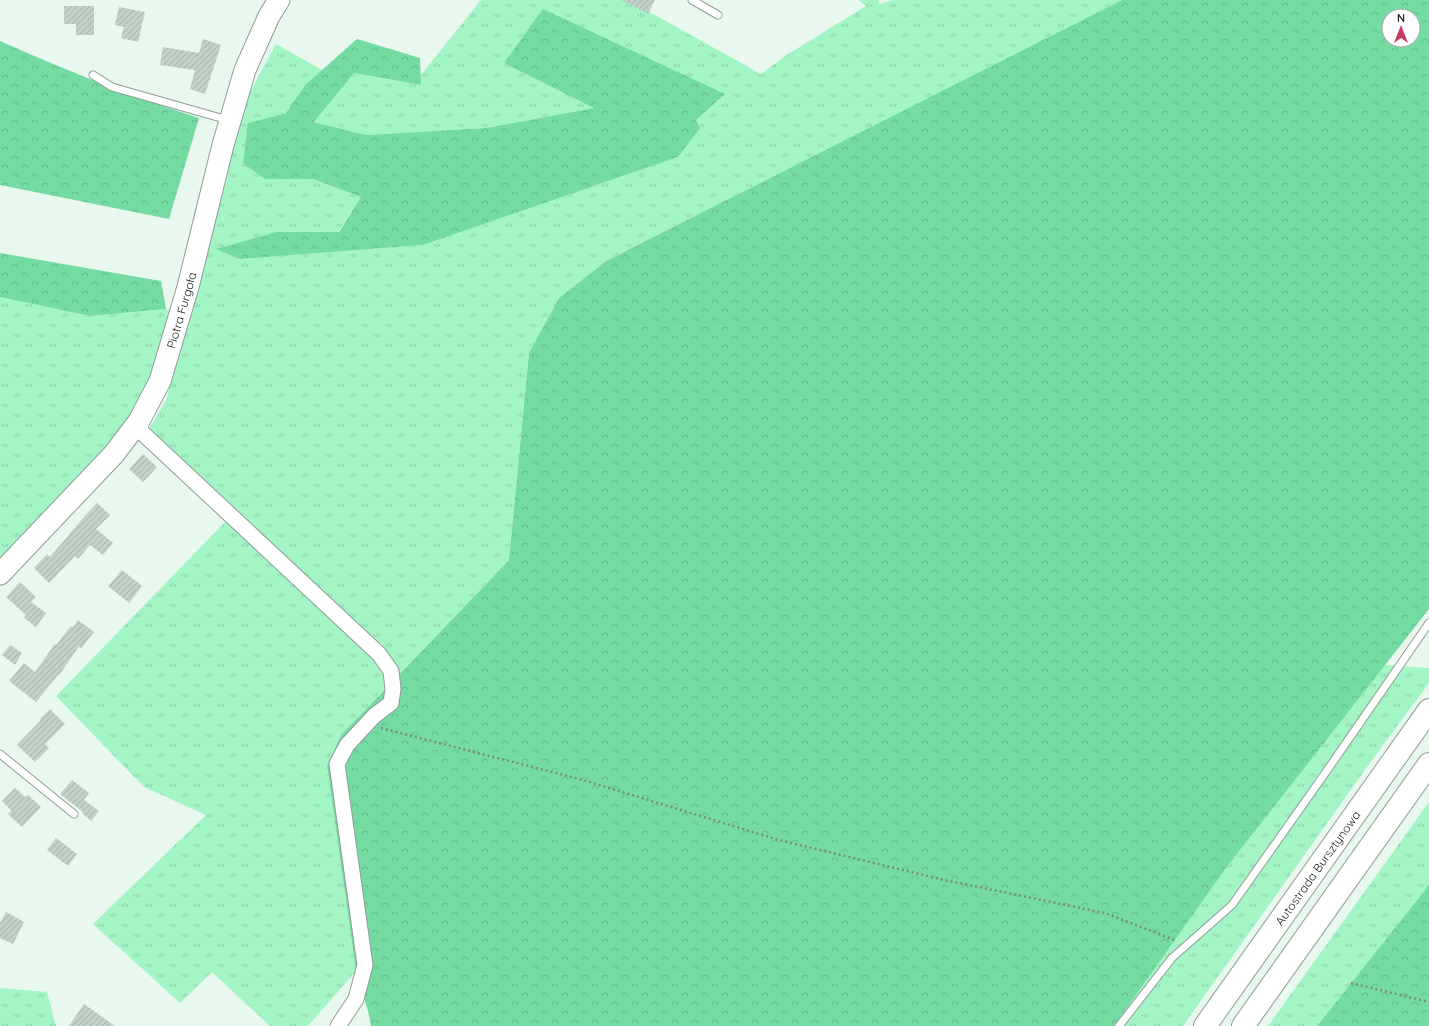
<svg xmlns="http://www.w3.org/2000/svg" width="1429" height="1026" font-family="Quicksand,sans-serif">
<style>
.grass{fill:url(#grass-tufts)}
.forest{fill:url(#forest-crowns);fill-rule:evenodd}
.building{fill:url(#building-hatch)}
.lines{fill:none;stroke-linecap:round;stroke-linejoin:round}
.lane-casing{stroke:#8f9d94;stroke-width:9}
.street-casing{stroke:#8f9d94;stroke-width:17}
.secondary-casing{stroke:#8f9d94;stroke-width:23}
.highway-casing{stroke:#8f9d94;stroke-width:24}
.path{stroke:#7d8881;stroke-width:2.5;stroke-dasharray:2 3;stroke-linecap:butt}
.lane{stroke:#fff;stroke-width:7}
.street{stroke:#fff;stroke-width:15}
.secondary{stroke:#fff;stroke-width:21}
.highway{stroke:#fff;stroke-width:22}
.labels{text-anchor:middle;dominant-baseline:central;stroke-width:3;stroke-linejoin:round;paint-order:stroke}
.street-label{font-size:12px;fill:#212723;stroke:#fff}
</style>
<defs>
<pattern id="grass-tufts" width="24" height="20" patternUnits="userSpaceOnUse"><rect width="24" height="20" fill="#a3f5c5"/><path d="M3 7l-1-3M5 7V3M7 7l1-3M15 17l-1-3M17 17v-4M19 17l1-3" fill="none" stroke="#8cd2a9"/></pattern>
<pattern id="forest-crowns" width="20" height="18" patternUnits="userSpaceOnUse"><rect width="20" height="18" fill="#74dca3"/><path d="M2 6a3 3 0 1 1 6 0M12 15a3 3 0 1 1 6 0" fill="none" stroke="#64bd8c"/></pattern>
<pattern id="building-hatch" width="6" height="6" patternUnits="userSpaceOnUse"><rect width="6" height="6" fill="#c2d1c8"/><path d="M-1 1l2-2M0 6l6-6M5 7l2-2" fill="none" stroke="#a6b3ac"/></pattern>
</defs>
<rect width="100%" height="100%" fill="#e8f8ee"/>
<g class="grass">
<polygon points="481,0 628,0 761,74 785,56 866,6 858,0 879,0 879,4 892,0 1122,0 606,261 559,298 529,353 509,560 399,674 382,644 361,629 148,431 166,400 220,204 244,103 276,44 322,70 305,85 286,113 248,123 265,179 313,179 361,197 338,232 276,232 240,259 423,245 678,157 696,120 725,94 595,108 486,128 366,135 314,122 354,73 421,85 421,75"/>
<polygon points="0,297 90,316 166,309 174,314 157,376 126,424 24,543 0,567"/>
<polygon points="227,520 370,656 389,684 341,735 327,766 356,971 308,1026 270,1026 212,972 180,1003 93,924 206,815 144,787 56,696"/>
<polygon points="1385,665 1429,668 1429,683 1367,767 1183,1026 1114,1026 1226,868"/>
<polygon points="1429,802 1429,885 1317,1026 1268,1026"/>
<polygon points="0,988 47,992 56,1026 0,1026"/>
</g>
<g class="forest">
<path d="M1122,0h307v609l-203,259 -112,158h-743l-3,-15 -12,-40 -29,-205 14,-31 168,-175 20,-207 30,-55 47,-37zM1389,16h24v24h-24z"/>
<polygon points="543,9 725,94 696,120 700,128 678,157 423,245 240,259 216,249 276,232 339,232 361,197 313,179 265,179 243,163 248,123 286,113 305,85 357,39 420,58 421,85 354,73 314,122 366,135 486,128 594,108 504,63"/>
<path d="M0,41c65,29 132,56 199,77l-30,101 -169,-34z"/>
<polygon points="0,253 161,281 166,309 90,316 0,297"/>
<polygon points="1429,885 1429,1026 1317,1026"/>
</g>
<g class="building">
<polygon points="622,0 655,0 648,14"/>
<polygon points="64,6 94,6 94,35 76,35 76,24 64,24"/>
<polygon points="119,7 145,12 138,42 121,38 124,27 115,25"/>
<polygon points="203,39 221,45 205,94 190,89 195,70 160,65 163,47 199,53"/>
<polygon points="143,454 157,467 143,482 129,469"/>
<polygon points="97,503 110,515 96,529 113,543 103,555 90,545 78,559 75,556 49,583 34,568 47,554 50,557 84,517"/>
<polygon points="122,570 142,586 129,603 108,586"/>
<polygon points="20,582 36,597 31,602 46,613 36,627 24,618 26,615 6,597"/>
<polygon points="78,620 94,632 81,649 79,646 60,674 59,674 36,702 9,681 24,663 35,672 55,644 56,645 71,626 73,627"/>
<polygon points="10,645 22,653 15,665 2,655"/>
<polygon points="50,709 65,724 45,744 49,748 35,762 17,745 41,720 40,719"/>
<polygon points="72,780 89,793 84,800 99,811 91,821 82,813 83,812 60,794"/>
<polygon points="15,788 25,797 28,795 41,807 22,827 8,814 12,811 2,801"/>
<polygon points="56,838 77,854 68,866 47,850"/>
<polygon points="6,912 24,922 13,944 0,938 0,923"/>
<polygon points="84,1004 115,1026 69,1026"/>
</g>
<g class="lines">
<g class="lane-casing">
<g id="lane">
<polyline points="692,0 718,15"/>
<polyline points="93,75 112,87 228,120"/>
<polyline points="0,754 74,814"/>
<polyline points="1119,1026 1172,958 1232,905 1326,772 1429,623"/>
</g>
</g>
<g class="street-casing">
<polyline id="street" points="135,426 379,654 391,671 393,689 391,703 374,716 347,745 337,764 365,965 356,999 338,1026"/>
</g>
<g class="secondary-casing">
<g id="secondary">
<path id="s1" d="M0,574l114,-120 25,-33 21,-40 28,-94 35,-142 22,-75 24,-54 10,-16"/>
</g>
</g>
<g class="highway-casing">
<g id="highway">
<path id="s2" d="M1205,1026l224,-316"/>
<polyline points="1243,1026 1429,764"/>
</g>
</g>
<g class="path">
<polyline points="381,728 583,780 779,840 944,880 1105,913 1177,941"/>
<polyline points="1351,983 1429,1002"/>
</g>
<use href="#lane" class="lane"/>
<use href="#street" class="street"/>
<use href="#secondary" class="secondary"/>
<use href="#highway" class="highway"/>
</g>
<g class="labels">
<g class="street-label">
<text stroke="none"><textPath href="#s1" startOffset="326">Piotra Furgoła</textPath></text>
<text stroke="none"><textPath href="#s2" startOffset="194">Autostrada Bursztynowa</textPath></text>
</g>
</g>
<g transform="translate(1401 28)"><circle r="19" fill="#ffffff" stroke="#a6a9a7"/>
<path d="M0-3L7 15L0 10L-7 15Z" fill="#c93a63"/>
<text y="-6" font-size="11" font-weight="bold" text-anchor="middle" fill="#212723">N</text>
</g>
</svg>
